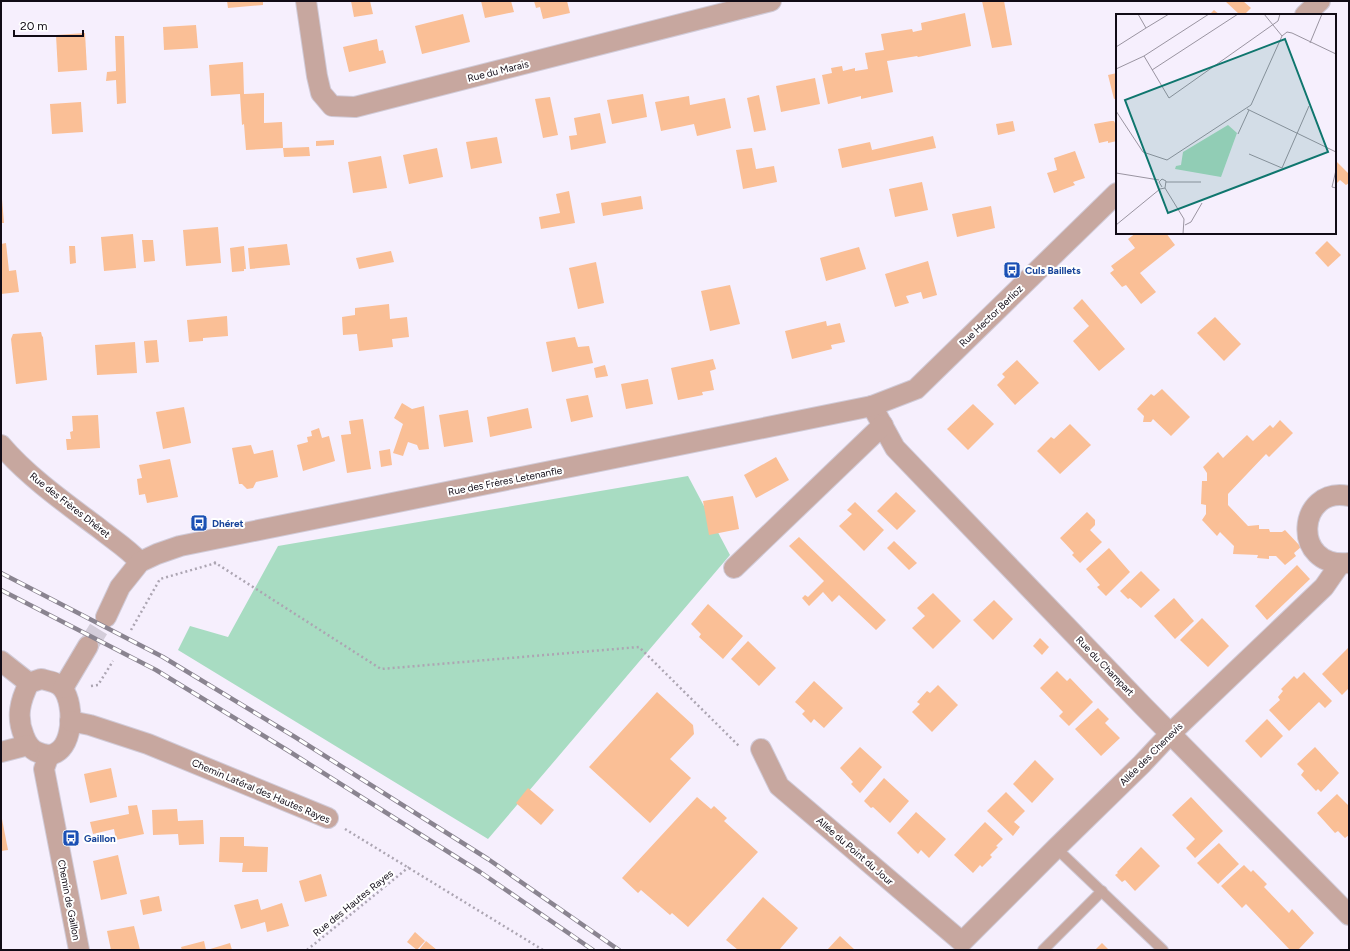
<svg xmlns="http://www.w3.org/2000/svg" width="1350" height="951" font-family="Figtree,sans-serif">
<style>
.green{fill:#a8dcc2}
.building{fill:#fabf96}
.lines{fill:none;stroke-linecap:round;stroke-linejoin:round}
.street-tunnel{stroke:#d4cdda;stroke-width:20;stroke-dasharray:20 10;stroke-linecap:butt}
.lane-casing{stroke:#d1cbd8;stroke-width:12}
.street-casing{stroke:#d1cbd8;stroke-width:22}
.path{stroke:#aca5b2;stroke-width:2.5;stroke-dasharray:2 3;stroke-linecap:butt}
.lane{stroke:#c7a79f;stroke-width:10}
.street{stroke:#c7a79f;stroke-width:20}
.rail-casing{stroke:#8a8490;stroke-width:4.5}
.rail{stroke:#fff;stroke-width:3;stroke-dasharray:9;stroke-linecap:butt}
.labels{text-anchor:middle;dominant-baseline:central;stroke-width:4;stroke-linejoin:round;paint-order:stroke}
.street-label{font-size:10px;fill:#110b16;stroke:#fff}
.transit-label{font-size:10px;font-weight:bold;fill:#164399;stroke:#fff;text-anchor:start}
.inset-road{fill:none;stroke:#9a94a1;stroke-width:1}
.view{fill:#0f766e;fill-opacity:0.15;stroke:#0f766e;stroke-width:2}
.inset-edge{fill:none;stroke:#110b16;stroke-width:2}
</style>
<rect width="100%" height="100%" fill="#f6effd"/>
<polygon class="green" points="688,476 730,555 488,839 178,650 190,626 228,637 278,546"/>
<g class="building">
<polygon points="227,1 263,1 263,5 228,8"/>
<polygon points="351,1 370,1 373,14 354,17"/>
<polygon points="481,1 511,1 514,12 485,18"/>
<polygon points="534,1 567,1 570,13 543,19 540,7 536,8"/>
<polygon points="982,1 1004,1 1012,45 992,48"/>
<polygon points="1225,1 1243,1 1251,8 1244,15 1240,15"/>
<polygon points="1214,10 1220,15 1209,15"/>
<polygon points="965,13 971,46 918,57 917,56 887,61 893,92 861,99 861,96 828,104 822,75 832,73 831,68 842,66 843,71 855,68 855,71 868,69 865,53 884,50 881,34 912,29 913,32 922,30 921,23"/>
<polygon points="463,14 470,42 422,54 415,26"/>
<polygon points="196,25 198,48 164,50 163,27"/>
<polygon points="85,33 87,70 58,72 56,35"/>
<polygon points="115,36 124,36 126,103 117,104 116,80 106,81 107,72 116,71"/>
<polygon points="377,39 379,51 383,50 386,63 349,72 343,47"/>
<polygon points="243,62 244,94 264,93 264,123 282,122 283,148 246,150 244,124 242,125 240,94 211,96 209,65"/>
<polygon points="1117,73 1117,98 1114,99 1108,75"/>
<polygon points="815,78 820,104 781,112 776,86"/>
<polygon points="643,94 647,117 612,124 607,100"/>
<polygon points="759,95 766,130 754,132 747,98"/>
<polygon points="689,96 690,105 725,98 731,128 697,136 694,124 661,131 655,102"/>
<polygon points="550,97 558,135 543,138 535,99"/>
<polygon points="81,102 83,132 52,134 50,104"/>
<polygon points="600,113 606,143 571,150 569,136 577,135 574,118"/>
<polygon points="1013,121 1015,131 998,135 996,124"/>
<polygon points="1111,121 1114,121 1115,123 1117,123 1117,141 1108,143 1108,141 1099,143 1094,124"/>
<polygon points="933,136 936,148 842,168 838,149 870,142 872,150"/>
<polygon points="497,137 502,163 471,169 466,142"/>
<polygon points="334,140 334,145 316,146 316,141"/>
<polygon points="309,147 310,156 284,157 283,148"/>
<polygon points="437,148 443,177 409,184 403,155"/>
<polygon points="752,148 756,169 774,166 777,182 743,189 736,150"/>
<polygon points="1075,151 1085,178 1073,182 1075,185 1054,193 1047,173 1057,170 1054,158"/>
<polygon points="381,156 387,188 353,193 348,162"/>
<polygon points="1335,160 1349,174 1349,183 1346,185 1340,180 1335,185"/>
<polygon points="922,182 928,210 895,217 889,189"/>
<polygon points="569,191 575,223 541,229 539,217 560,213 556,194"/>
<polygon points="641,196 643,209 603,216 601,203"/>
<polygon points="1,199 2,199 4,223 1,223"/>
<polygon points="991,206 995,228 957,237 952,214"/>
<polygon points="218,227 221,263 186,266 183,230"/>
<polygon points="1136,233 1166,233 1175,245 1140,273 1156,292 1141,304 1126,285 1122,287 1110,273 1114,270 1111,266 1135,248 1128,239"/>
<polygon points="133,234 136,268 104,271 101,237"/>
<polygon points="142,240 153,240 155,261 144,262"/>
<polygon points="1327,241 1341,255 1328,267 1315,253"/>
<polygon points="6,243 9,271 16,270 19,292 1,294 1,244"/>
<polygon points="287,244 290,265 250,269 248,248"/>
<polygon points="69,246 75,246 76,263 70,264"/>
<polygon points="244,246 246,269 244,269 244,271 232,272 230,248"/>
<polygon points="859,247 866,269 826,281 820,258"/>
<polygon points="391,251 394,262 359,269 356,258"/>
<polygon points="928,261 937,295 923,299 921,292 906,296 909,303 895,307 885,274"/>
<polygon points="596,262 604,303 578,309 569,268"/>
<polygon points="730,285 740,324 710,331 701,291"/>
<polygon points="1082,299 1125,349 1099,371 1073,341 1089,326 1073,308"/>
<polygon points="389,304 390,319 407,317 409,337 392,339 393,347 359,351 357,334 343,335 342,317 355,315 355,308"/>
<polygon points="227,316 228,336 203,338 203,341 189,342 187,320"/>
<polygon points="1215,317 1241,344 1224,361 1197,333"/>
<polygon points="826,321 827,326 840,323 845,342 831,345 832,349 792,359 785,331"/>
<polygon points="41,332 42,336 43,337 47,380 16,384 11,339 13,334"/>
<polygon points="575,337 578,347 589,346 593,363 552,372 546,342"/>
<polygon points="157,340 159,362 146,363 144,341"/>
<polygon points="135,342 137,373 97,375 95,345"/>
<polygon points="713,359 716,369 710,371 714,390 702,392 703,395 678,400 671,368"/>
<polygon points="1017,360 1039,383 1015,405 997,385 1005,377 1002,374"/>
<polygon points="605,365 608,376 596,378 594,368"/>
<polygon points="648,379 653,404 626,409 621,384"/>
<polygon points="1162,389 1190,417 1171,436 1153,419 1151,422 1143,422 1144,416 1137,409 1151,394 1154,396"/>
<polygon points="588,395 593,417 571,422 566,399"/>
<polygon points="402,403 412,409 424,406 429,449 419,450 417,445 408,442 403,456 393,453 403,424 394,418"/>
<polygon points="973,404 994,424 968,450 947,429"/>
<polygon points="184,407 191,443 163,449 156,412"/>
<polygon points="528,408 532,428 490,437 487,417"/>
<polygon points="468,410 473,442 444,447 439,415"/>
<polygon points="98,415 100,448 67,450 66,439 71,439 70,432 73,431 72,416"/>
<polygon points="363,419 371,469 347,473 341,435 351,434 349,421"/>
<polygon points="1280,420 1293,433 1269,457 1266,454 1228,494 1228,505 1248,526 1259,525 1259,529 1269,529 1270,532 1282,532 1285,530 1301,547 1294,553 1296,556 1285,565 1276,556 1269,556 1269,559 1257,558 1258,555 1233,554 1234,546 1220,532 1217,536 1202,520 1206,514 1206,505 1201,504 1202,481 1207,481 1207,473 1203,467 1218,452 1223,458 1247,435 1253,441 1270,425 1273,428"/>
<polygon points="1070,424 1091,445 1060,474 1037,451 1051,437 1054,439"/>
<polygon points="319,428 322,438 329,436 335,461 303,471 297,445 308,442 307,437 312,436 311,431"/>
<polygon points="251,445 254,454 273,450 278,477 256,482 253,488 247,489 242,484 239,484 232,448"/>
<polygon points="390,449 392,465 381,467 379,451"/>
<polygon points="776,457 789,480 756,498 744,475"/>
<polygon points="170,459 178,497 147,503 145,494 139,495 137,479 142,478 139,465"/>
<polygon points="896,492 916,511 897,530 877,511"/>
<polygon points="733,496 739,529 709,535 703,501"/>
<polygon points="855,502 884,530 864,551 839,526 852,514 847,510"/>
<polygon points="1087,512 1095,520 1095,525 1090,530 1102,542 1080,563 1072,555 1074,553 1060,538"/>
<polygon points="799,537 886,620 876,630 839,595 832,602 823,592 809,606 802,598 805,595 808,597 824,581 789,546"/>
<polygon points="894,541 917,563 909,570 887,548"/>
<polygon points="1109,548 1130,572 1106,596 1097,587 1100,585 1086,569"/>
<polygon points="1297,565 1310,579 1267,620 1255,606"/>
<polygon points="1141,571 1160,590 1141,608 1130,598 1128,599 1120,591"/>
<polygon points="933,593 961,621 933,649 912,628 925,616 917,608"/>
<polygon points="1174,598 1194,621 1175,639 1154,616"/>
<polygon points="994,600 1013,619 993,640 973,620"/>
<polygon points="708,604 743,636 723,659 699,637 701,634 691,624"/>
<polygon points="1202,618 1229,646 1208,667 1180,640"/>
<polygon points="1040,638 1049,647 1042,655 1033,646"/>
<polygon points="748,641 776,668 759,686 731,659"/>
<polygon points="1349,647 1349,688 1342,695 1322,674"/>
<polygon points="1057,671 1067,681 1070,678 1093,702 1069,726 1059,716 1063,712 1040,688"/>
<polygon points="1304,672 1332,701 1325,708 1319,702 1289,731 1269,710 1280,700 1278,697 1283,691 1281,689 1294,676 1297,679"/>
<polygon points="814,681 843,708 824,728 814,719 811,723 802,714 805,711 795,702"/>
<polygon points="938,685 958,705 932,732 912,712 920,704 917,702 927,691 930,693"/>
<polygon points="657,692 693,725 694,734 670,759 691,778 650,823 589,767"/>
<polygon points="1098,708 1109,719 1105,723 1120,738 1101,756 1075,729"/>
<polygon points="1267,719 1283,736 1261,758 1245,741"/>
<polygon points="860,747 882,767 860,793 851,784 853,782 840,768"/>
<polygon points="1315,747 1339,773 1321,792 1318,789 1316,791 1301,775 1304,771 1297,764"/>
<polygon points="1035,760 1054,779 1032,803 1013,784"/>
<polygon points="111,768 117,797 90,803 84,774"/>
<polygon points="884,778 909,801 890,823 873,807 871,808 864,801"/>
<polygon points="528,788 554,810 541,825 516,803"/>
<polygon points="1006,792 1025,811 1014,822 1020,827 1013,836 987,811"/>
<polygon points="1337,794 1349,806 1349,835 1345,838 1338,831 1335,833 1317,813"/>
<polygon points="697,797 711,809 714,806 727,818 724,821 758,852 688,927 672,913 670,915 641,890 638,893 622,878"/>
<polygon points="1191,797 1223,831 1195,858 1186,848 1195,839 1172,815"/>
<polygon points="137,805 144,834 116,840 114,829 93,834 90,822 129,814 128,806"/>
<polygon points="177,809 178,821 203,820 204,844 179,845 178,834 153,835 152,810"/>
<polygon points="916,812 946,839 929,858 921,850 918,854 897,833"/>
<polygon points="1,819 2,819 8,850 1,851"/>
<polygon points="985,822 1003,839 996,846 998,847 990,855 992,857 982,867 980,865 973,873 954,855"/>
<polygon points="220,837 244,837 244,846 268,847 267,872 242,872 243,863 219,862"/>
<polygon points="1219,843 1239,864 1218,884 1197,863"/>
<polygon points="1141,847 1160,866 1135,891 1125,880 1122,882 1115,875 1118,873 1117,872"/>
<polygon points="118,855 127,894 101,900 93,861"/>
<polygon points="1244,865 1251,872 1253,870 1267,884 1264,887 1289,913 1292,909 1314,933 1298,950 1290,950 1246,904 1242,908 1221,886"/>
<polygon points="321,874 327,896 305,902 299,881"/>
<polygon points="159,896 162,911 143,915 140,900"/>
<polygon points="763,897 798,928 779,950 738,950 726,940"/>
<polygon points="258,899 261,910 282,903 289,926 267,932 265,922 241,929 234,905"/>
<polygon points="134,926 140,950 111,950 107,931"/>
<polygon points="415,932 425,941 417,950 407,942"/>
<polygon points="840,936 855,950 827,950"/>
<polygon points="204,941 206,950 182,950 181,947"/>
<polygon points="426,941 437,950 419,950"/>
<polygon points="230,943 232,950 207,950"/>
<polygon points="1102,943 1109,950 1095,950"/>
</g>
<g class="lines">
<polyline class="street-tunnel" points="88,646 106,617"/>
<g class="lane-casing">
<g id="lane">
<polyline points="1056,848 1163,950"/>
<polyline points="1043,950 1102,891"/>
</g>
</g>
<g class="street-casing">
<g id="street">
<polyline points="306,1 317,76 321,93 332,106 355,107 771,1"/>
<polyline points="1305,15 1320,1"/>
<polyline points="872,406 895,448 1144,707 1349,915"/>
<path d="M1,445c26,31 67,60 99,84 15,12 27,19 40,33"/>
<path d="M1349,496c-52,-11 -59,73 0,67"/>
<polyline points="734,568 883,425"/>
<polyline points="106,617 120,587 140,562 157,554 180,546 872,406 916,389 1117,193"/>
<polyline points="1,661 29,683"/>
<path d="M41,679c8,2 17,3 22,10 12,16 11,63 -14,66 -2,0 -6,-1 -9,-2 -8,-2 -13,-9 -16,-17 -8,-19 -4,-35 5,-53z"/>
<polyline points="63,688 88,646"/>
<polyline points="70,721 90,725 148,744 328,818"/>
<polyline points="761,749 779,786 962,942 1056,848 1142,764 1171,733 1324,587 1340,564"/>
<polyline points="1,752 28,745"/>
<polyline points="49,755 44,769 79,950"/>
</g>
</g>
<g class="path">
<polyline points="214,562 381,669 639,647 740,747"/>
<polyline points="131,630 160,579 216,563"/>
<polyline points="91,686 98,685 113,661"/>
<polyline points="345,829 543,950"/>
<polyline points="307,950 409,867"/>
</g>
<use href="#lane" class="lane"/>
<use href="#street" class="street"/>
<g class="rail-casing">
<g id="rail">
<polyline points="1,573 163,657 295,737 488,859 619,950"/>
<polyline points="1,590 156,670 287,750 480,872 593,950"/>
</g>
</g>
<use href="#rail" class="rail"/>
</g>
<defs>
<g id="bus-square" transform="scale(0.9)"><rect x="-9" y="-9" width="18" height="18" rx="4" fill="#1a4fb4" stroke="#fff"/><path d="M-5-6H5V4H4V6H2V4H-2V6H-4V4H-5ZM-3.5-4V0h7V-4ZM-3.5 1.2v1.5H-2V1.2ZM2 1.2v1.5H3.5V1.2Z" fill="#fff"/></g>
</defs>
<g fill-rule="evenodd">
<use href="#bus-square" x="1012" y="270"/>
<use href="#bus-square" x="199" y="523"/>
<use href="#bus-square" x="71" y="838"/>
</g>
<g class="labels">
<g class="street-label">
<text transform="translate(498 71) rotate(-14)">Rue du Marais</text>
<text transform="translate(991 316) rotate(-44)">Rue Hector Berlioz</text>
<text transform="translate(505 481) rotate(-11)">Rue des Frères Letenanfle</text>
<text transform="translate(70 505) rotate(38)">Rue des Frères Dhéret</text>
<text transform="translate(1105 666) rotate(46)">Rue du Champart</text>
<text transform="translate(1151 754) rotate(-45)">Allée des Chenevis</text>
<text transform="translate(261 791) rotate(23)">Chemin Latéral des Hautes Rayes</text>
<text transform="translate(855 851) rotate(41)">Allée du Point du Jour</text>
<text transform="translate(69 900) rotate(79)">Chemin de Gaillon</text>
<text transform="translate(353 903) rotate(-39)">Rue des Hautes Rayes</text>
</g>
<g class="transit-label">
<text x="1025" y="270">Culs Baillets</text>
<text x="212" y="523">Dhéret</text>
<text x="84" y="838">Gaillon</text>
</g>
</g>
<g transform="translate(1116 14)">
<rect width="220" height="220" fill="#f6effd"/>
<path d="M112,111l9,8 -16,44 -46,-8 1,-3 5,-1 2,-13z" fill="#a8dcc2"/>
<path class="inset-road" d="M22,0l8,14 23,-14M148,0l18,22M166,22l5,-4 5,1 44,21M194,29l12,-29M0,33l30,-19M28,42l25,42 109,-77 2,-7M0,55l28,-13 65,-42M36,56l86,-56M131,95l89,43M0,97l27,41 24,8M122,120l11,-24M133,140l33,14 27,-62M51,146l84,-55 31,-69M220,156l-4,17 4,1M0,159l43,7M50,168h35M49,174l19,31 -1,15M0,211l44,-36 5,-1 1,-7 -4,-2 -3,3 3,5M69,211l6,-3 11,-19"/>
<path class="view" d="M169,25l43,113 -160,61 -43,-113z"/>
<rect width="220" height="220" class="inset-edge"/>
</g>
<rect width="1350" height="951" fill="none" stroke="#110b16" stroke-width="4"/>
<path d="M14 30v6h69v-6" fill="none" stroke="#110b16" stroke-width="2"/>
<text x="20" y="30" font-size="12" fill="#110b16" stroke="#ffffff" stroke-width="3" paint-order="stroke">20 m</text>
</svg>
